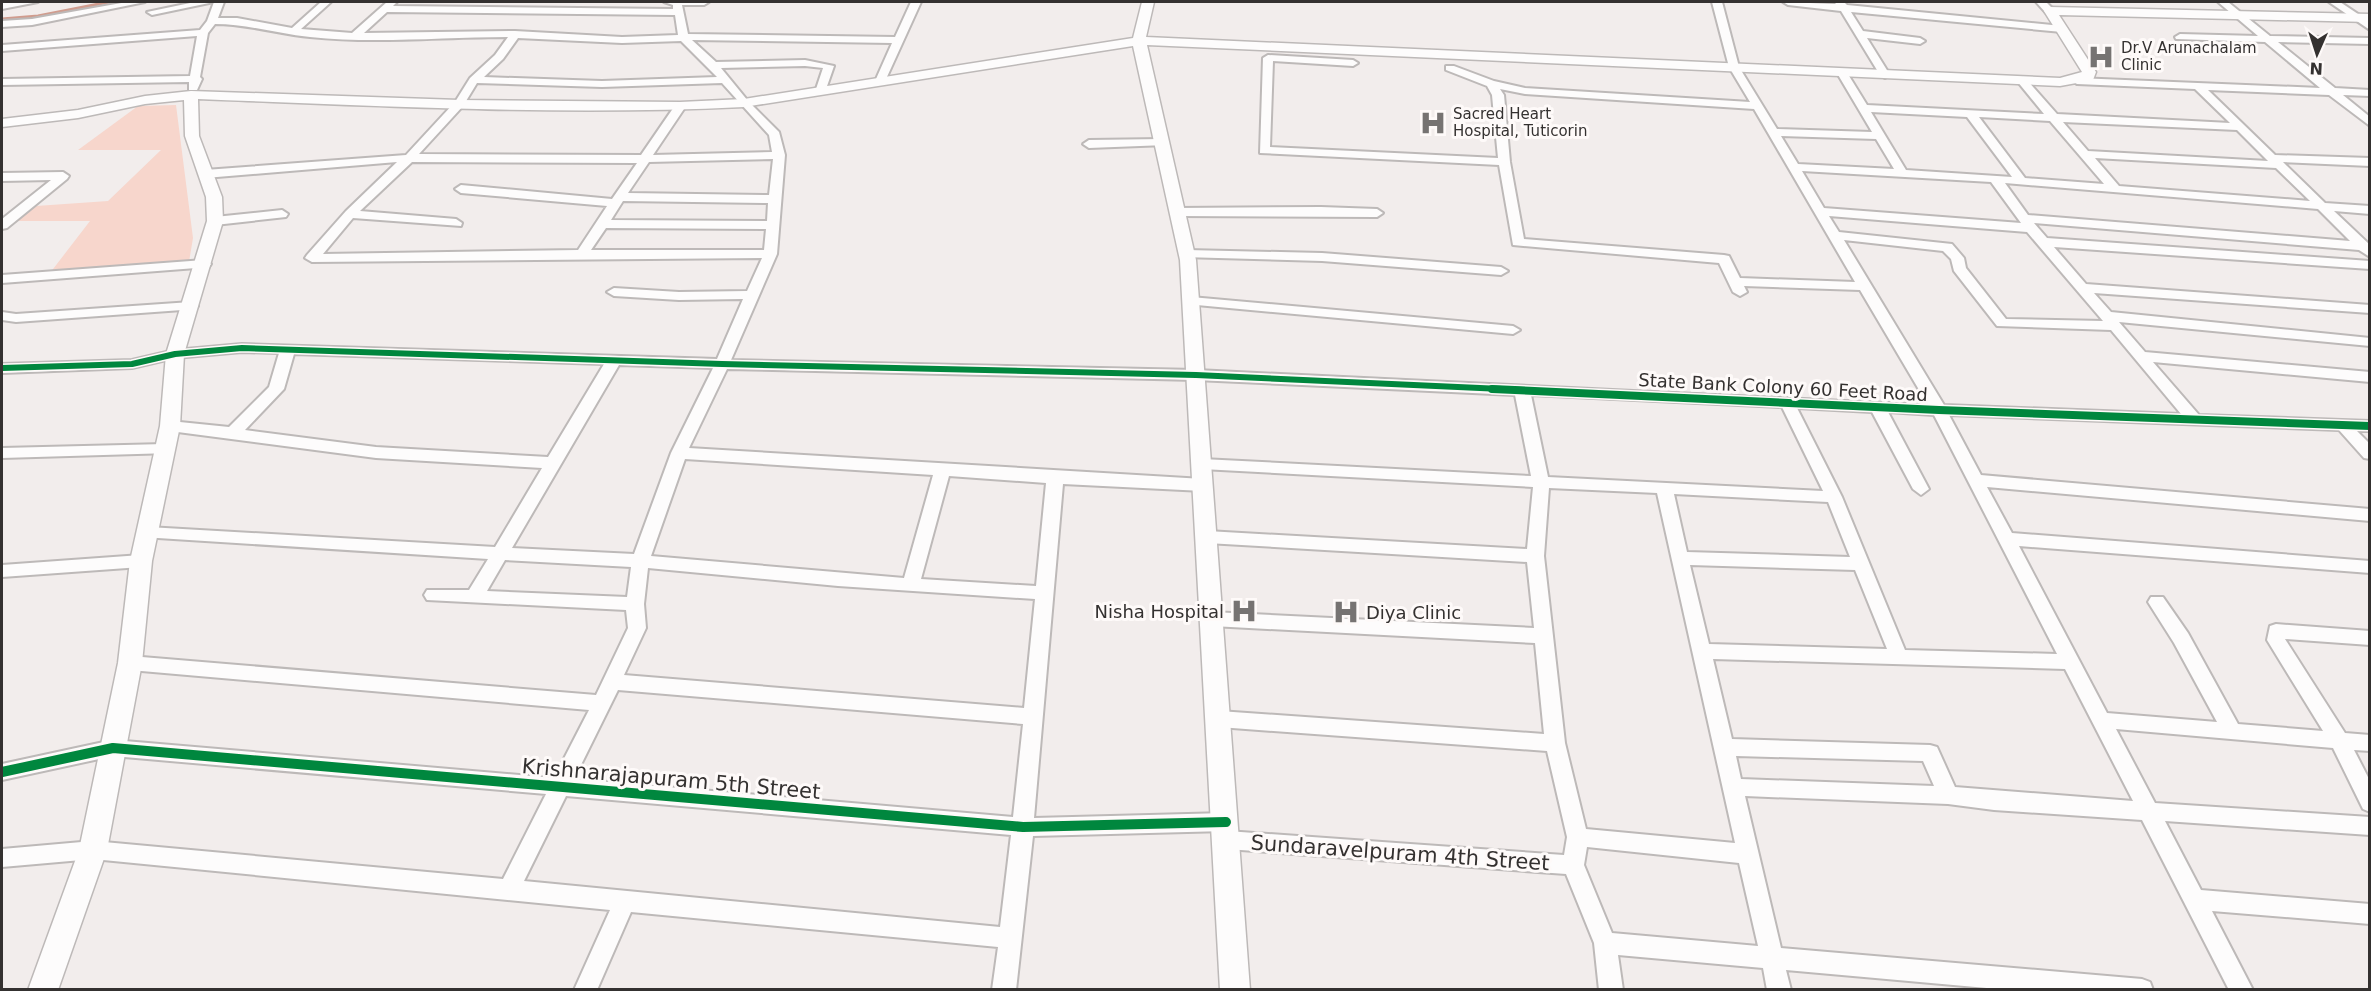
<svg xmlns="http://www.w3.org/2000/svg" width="2371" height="991" font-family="'DejaVu Sans',sans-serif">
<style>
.green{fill:#f7d6cc}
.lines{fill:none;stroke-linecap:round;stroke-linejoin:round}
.stream{stroke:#d09c8e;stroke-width:3}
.minor-casing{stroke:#bdb9b8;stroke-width:4}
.major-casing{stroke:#bdb9b8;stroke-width:3}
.minor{fill:#fdfcfc;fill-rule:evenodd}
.major{fill:#fdfcfc;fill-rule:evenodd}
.cycleway-far2-casing{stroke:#fefaf9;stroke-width:9}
.cycleway-far1-casing{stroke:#fefaf9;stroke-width:11}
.cycleway-casing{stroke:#fefaf9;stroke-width:14}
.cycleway-far2{stroke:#00873e;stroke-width:6}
.cycleway-far1{stroke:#00873e;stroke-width:8}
.cycleway{stroke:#00873e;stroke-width:10}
.labels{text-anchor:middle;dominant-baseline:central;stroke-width:6;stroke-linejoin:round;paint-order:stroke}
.far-poi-label{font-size:15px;fill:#343130;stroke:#fefaf9;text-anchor:start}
.street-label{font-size:18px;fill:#343130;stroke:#fefaf9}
.poi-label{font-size:18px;fill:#343130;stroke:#fefaf9;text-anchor:end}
.near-street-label{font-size:21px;fill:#343130;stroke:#fefaf9}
</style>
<rect width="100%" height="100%" fill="#f2edec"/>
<polygon class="green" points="176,105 193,238 189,262 50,273 90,221 16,221 36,206 108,201 161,150 78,150 138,106"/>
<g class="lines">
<polyline class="stream" points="2,19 38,16 109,2"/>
<g class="minor-casing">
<g id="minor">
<polygon points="38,2 2,9 2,3"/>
<polygon points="127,2 145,2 32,25 2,27 2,21 32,19"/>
<polygon points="195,2 214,2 152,15 147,12"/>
<path d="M214,2h10l-6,16h19l55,10 29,-26h10l-30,27 51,4 35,-31h10l-4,4 280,3v-4l-9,-3h45l-5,3h-22l6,29 207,3 16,-35h10l-35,77 -5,3 -5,-3 16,-36 -200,-3 24,22 89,-2 29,6 -8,23 -5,3 -5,-3 7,-21 -18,-2 -84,2 27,33 31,31 6,23 -8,99 -46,106 465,10 732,35 -68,-115 -116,-4 3,6 -7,4 -7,-4 -14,-29 -206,-18 -14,-80 -239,-12 3,-95 5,-3 85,5 5,3 -5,3 -80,-5 -3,86 228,11 -6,-63 -5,-9 -41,-16v-4h8l40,15 31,7 225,14 -21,-35 -17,-65h10l17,65 38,62 95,3 -35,-59 5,-3 4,1 21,34 177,9 -27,-33 5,-3 4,1 31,35 173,9 -35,-34 -118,-5 -5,-3 5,-3 243,10 -55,-46 -89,-3 -1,-2 5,-3 78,2 -40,-34h10l42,34 100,2v6l-92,-2 57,46 35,2v6l-27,-1 27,22v9l-41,-31 -121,-5 67,65 95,3v8l-87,-4 42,41 45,3v8l-36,-3 36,34v12l-11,-7 -325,-27 13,15 323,23v8l-316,-22 32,37 284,21v8l-276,-20 17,19 259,26v8l-251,-24 26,30 225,20v10l-217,-20 46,53 171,6v10h-13l13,13v15l-6,-1 -25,-28 -390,-15 32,60 389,34v12l-383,-34 25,46 358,28v12l-351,-27 88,167 110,9 -43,-79 -26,-41 3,-5h12l25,36 50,91 85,7 -56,-91 3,-14 6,-2 94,7v14l-85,-6 60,94 25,2v16l-16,-1 16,31v31l-7,-3 -30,-61 -217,-19 39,74 215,14v18l-205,-14 36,69 169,14v20l-158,-13 41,79h-24l-87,-170 -148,-10 -46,-6 -203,-8 36,152 361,31 8,3 3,8h-144l-223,-20 5,20h-24l-4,-22 -145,-13 5,35h-24l-5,-47 -28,-69 -339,-25 -7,-2 -4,-7 4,-7 7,-2 337,24 3,-18 -20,-86 -328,-24 -7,-2 -3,-6 3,-6 7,-2 325,23 -9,-91 -323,-17 -6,-2 -3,-5 3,-5 6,-2 322,16 -7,-66 -320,-19 -9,-6 9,-6 320,18 6,-62 -331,-18 -8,-5 8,-5 329,17 -16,-81 -319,-15 -469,-11 -38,79 514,31 8,6 -8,6 -140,-7 -29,334 192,-5 7,3 3,6 -3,6 -7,3 -193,5 -17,154h-24l6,-43 -367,-35 -34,78h-23l36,-80 -517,-51 -91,8v-18l91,-8 410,38 43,-85 -433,-38 -111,24v-16l111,-24 441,38 35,-68 -459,-40 -7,-2 -2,-5 2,-5 7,-2 466,39 32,-67 -2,-18 -199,-10 -3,-5 3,-5h42l19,-31 -346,-22 -3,-4 3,-4 6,-2 347,20 47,-79 -166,-10 -206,-27 -8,-5 8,-5 59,6 40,-40 10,-34 -37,-1 -67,6 -43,10 -130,5v-9l130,-4 43,-10 67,-6 475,15 26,-60 -64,1 -65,-4 -7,-4 7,-4 65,4 68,-1 15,-33 -450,4 -7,-4 2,-3 39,-44 51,-49 -192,16 -6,-4 6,-4 201,-15 49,-53 15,-24 25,-23 13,-18c-65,0 -133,7 -198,0 -32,-3 -62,-13 -95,-13l-7,9 -8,44 2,2 -5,11h-8v-8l-187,3v-6l188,-3 7,-40 -195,15v-6l198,-15 7,-9zM387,12l288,3 3,20 -56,2 -107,-6 -151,2zM518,38l104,5 59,-2 36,36 -115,4 -118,-4 19,-18zM477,83l125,4 120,-4 47,52 3,17 -119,3 33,-49 -6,-3 -4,1 -35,51 -222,-1 44,-48zM1500,89l25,5 229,15 101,173 -115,-4 -11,-22 -5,-1 -200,-16 -14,-77 -6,-67zM1871,112l96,5 45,60 -106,-7zM1979,117l71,4 54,63 -79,-6zM2063,122l174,8 31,31 -180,-10zM1781,136l95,3 18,30 -96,-5zM2095,158l181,10 34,33 -191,-15zM773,159l-4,36 -141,-2 21,-31zM412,162l225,1 -25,36 -151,-14 -6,4 6,4 146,13 -29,44 -255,4 30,-36 108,8 1,-3 -6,-4 -96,-8zM1802,171l189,11 30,41 -197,-15zM2005,183l313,26 32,32 -322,-26zM623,201l145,2 -1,18 -156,-1zM1829,216l198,16 76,89 -97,-2 -40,-51 -2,-10 -12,-14 -113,-12zM606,228l160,1 -2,21h-173zM1844,240l99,11 8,8 3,12 43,55 114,4 70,84 -237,-9zM294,354l310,10 -56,93 -172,-10 -131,-17 39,-41zM619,365l94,3 -42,85 -37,101 -122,-6zM1531,395l251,12 41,84 -275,-14zM1797,408l75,4 41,77 8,6 8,-6 -41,-77 46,3 123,239 -152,-4 -63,-153zM685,459l248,16 -29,103 -253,-22zM949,476l97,7 -10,103 -115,-7zM1549,488l108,5 78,350 -149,-14 -21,-86 -21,-187zM1674,494l154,8 22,55 -163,-5zM505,560l126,7 -4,30 -140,-6zM1690,565l165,5 32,79 -178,-5zM648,568l190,18 197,13 -11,109 -400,-33 22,-47 -2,-24zM1713,659l352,10 68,132 -178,-14 -18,-40 -7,-2 -198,-6zM618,690l405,34 -10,93 -439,-38zM1736,756l187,5 11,25 -193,-7zM566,796l445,39 -11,92 -476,-46zM1587,847l152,16 19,83 -146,-13 -28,-68z"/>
<polygon points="1783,2 1836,4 1834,2 1844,2 1847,5 2062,26 2067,29 2062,32 1851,12 1863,31 1920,38 1925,41 1920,44 1867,38 1890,75 1885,78 1880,75 1841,11 1788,5"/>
<polygon points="2036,2 2046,2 2055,11 2046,13"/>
<polygon points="2329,2 2340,2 2370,22 2370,30"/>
<polygon points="1162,139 1168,143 1166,145 1089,148 1083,144 1089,140"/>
<polygon points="63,172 69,176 67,179 7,228 2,229 2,219 51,180 2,181 2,173"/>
<polygon points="1321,207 1377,209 1383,213 1377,217 1177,216 1171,212 1177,208"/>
<polygon points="282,210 288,214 286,217 215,225 209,221 215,217"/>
<polygon points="1187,250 1322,253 1501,267 1508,271 1501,275 1322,261 1182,257 1180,254"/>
<polygon points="204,260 211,264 209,267 2,283 2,275"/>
<polygon points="1191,297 1513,326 1520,330 1513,334 1186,304 1184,301"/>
<polygon points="191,302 198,306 196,309 16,322 2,320 2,312 16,314"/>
<polygon points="165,444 171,445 173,449 171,453 2,458 2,448"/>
<polygon points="141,555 147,557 150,561 147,565 141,567 2,577 2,565"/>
</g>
</g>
<g class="major-casing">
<path id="major" d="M1142,2h12l-8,35 914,41 22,-6 -38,-61 6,-4 320,7v8l-311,-7 37,57 -3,8 -33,6 -913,-41 49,215 54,730h-30l-40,-730 -47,-214 -389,61c-182,9 -364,-1 -546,-8l1,37 23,61 1,24 -39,133 -4,72 -28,135 -10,102 -35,187 -49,140h-30l51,-140 39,-187 12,-102 30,-135 6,-72 41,-133 -1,-24 -21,-61 -1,-36 -39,4 -67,14 -76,9v-8l76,-9 67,-14 46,-5 268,9 221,2 64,-3 389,-61z"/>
</g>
<use href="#minor" class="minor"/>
<use href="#major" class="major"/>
<g class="cycleway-far2-casing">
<polyline id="cycleway-far2" points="2,368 132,364 175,354 242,348 722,364 1196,375 1524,390"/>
</g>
<g class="cycleway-far1-casing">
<polyline id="cycleway-far1" points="1492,389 1939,410 2370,426"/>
</g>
<g class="cycleway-casing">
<polyline id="cycleway" points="2,772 113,748 1023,827 1226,822"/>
</g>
<use href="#cycleway-far2" class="cycleway-far2"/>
<use href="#cycleway-far1" class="cycleway-far1"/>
<use href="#cycleway" class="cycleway"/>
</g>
<defs>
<g id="hospital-bare" transform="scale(2.07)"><path d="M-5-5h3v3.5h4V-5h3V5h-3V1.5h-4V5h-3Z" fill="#767372" stroke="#fefaf9" stroke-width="2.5" paint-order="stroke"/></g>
</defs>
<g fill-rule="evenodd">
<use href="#hospital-bare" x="2101" y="57"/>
<use href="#hospital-bare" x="1433" y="123"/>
<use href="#hospital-bare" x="1244" y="611"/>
<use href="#hospital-bare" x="1346" y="612"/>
</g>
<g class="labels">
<g class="far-poi-label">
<text x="2121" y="48">Dr.V Arunachalam<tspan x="2121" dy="17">Clinic</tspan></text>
<text x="1453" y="114">Sacred Heart<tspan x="1453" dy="17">Hospital, Tuticorin</tspan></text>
</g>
<g class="street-label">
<text transform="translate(1783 387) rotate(3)">State Bank Colony 60 Feet Road</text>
</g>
<g class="poi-label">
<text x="1224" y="611">Nisha Hospital</text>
<text x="1366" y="612" text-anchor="start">Diya Clinic</text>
</g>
<g class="near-street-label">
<text transform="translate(671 779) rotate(5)">Krishnarajapuram 5th Street</text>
<text transform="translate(1400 853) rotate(4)">Sundaravelpuram 4th Street</text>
</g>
</g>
<rect width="2371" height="991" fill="none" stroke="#343130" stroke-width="6"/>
<g transform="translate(2317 54) rotate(183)" stroke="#fefaf9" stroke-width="4.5" paint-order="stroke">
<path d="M0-4.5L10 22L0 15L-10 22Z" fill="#343130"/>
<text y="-9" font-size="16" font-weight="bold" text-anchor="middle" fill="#343130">N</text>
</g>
</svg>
